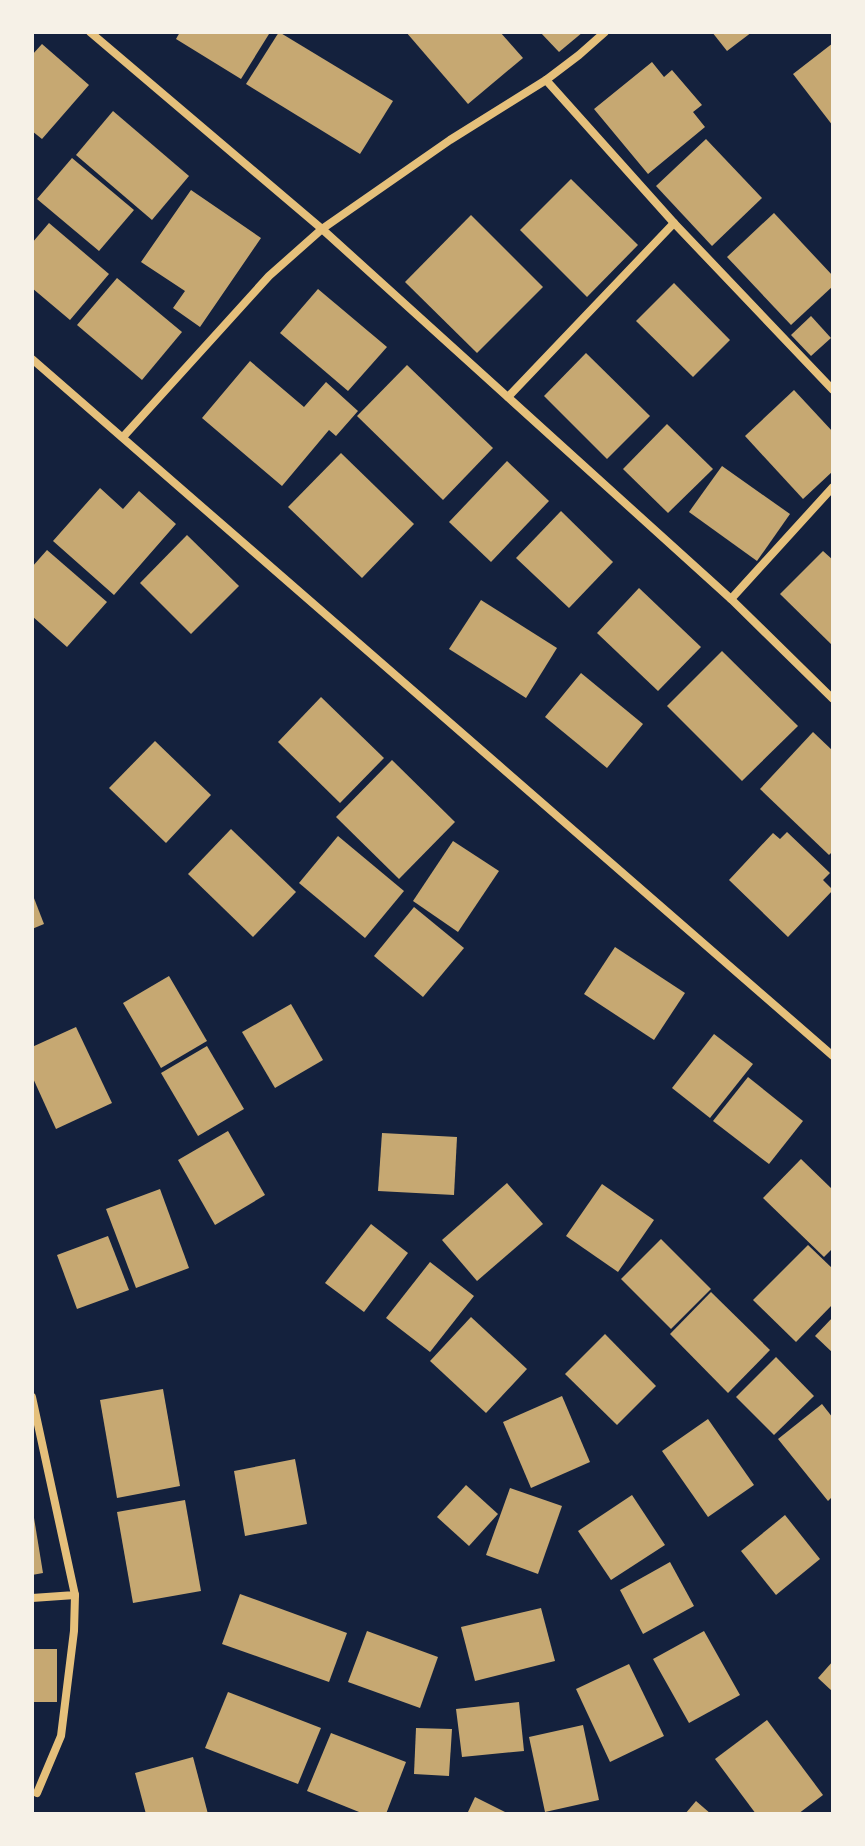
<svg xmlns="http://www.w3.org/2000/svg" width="865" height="1846" font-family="'PT Sans',sans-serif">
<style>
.building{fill:#c6a872}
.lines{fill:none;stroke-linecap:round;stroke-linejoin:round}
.minor{stroke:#e5c07b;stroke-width:8}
</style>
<rect width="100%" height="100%" fill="#14213d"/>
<g class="building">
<polygon points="180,32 265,32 269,34 241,79 176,39"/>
<polygon points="279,32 393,101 360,154 246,84"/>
<polygon points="406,32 500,32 523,58 468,104"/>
<polygon points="540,32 583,32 559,52"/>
<polygon points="712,32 752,32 727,51"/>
<polygon points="833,43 833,126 793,74"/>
<polygon points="42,44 89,85 42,139 32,131 32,55"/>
<polygon points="652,62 664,77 672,70 702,105 693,112 705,127 648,174 594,109"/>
<polygon points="113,111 189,176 152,220 76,155"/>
<polygon points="706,139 762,198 712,246 656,186"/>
<polygon points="72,158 134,210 99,251 37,199"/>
<polygon points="571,179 638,245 587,297 520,230"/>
<polygon points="191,190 261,238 200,327 173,308 185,291 141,262"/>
<polygon points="774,213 833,276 833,286 791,325 727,257"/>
<polygon points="471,215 543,287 477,353 405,282"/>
<polygon points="49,223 109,274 70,320 32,288 32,243"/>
<polygon points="117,278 182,332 142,380 77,325"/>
<polygon points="674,283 730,340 693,377 636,321"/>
<polygon points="318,289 387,347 348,391 280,333"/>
<polygon points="811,316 831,338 811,356 791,335"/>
<polygon points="586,353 650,416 607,459 544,396"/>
<polygon points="250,361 304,407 326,382 358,411 336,436 329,430 282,486 202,418"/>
<polygon points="407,365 493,448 443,500 357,416"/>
<polygon points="794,390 833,432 833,471 803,499 745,436"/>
<polygon points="667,424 713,469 668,513 623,469"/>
<polygon points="341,453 414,524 362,578 288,507"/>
<polygon points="507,461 549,501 491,562 449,522"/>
<polygon points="722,466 790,514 757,561 689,512"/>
<polygon points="100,488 123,509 139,491 176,524 114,595 53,541"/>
<polygon points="561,511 613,562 569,608 516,558"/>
<polygon points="187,535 239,586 191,634 140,583"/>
<polygon points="47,550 107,602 67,647 32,616 32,567"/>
<polygon points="823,551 833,560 833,646 780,594"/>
<polygon points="639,588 701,647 658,691 597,633"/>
<polygon points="481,600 557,648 526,698 449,649"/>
<polygon points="722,651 798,726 742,781 667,706"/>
<polygon points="581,673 643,724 607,768 545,717"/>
<polygon points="321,697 384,758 340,803 278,742"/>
<polygon points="813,732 833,751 833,851 829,855 760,789"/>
<polygon points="155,741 211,795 166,843 109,788"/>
<polygon points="392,760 455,822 399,879 336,817"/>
<polygon points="231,829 296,892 253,937 188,874"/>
<polygon points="787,832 830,873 823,880 833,890 788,937 729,880 773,833 780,839"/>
<polygon points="338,836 404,891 365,938 299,883"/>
<polygon points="453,841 499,871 458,932 413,901"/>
<polygon points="32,893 44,924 32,929"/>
<polygon points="414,907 464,948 423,997 374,956"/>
<polygon points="615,947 685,993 654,1040 584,994"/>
<polygon points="169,976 207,1041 161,1068 123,1003"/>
<polygon points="291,1004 323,1060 275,1088 242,1032"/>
<polygon points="76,1027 112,1103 56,1129 32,1076 32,1047"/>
<polygon points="714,1034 753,1064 710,1118 672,1088"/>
<polygon points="207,1046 244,1109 198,1136 161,1073"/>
<polygon points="748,1077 803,1121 769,1164 713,1121"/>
<polygon points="228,1131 265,1195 215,1225 178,1160"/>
<polygon points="382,1133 457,1137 454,1195 378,1191"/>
<polygon points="801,1159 833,1190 833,1248 824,1257 763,1198"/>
<polygon points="507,1183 543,1224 477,1281 442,1240"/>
<polygon points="602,1184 654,1220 618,1272 566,1236"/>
<polygon points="160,1189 189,1268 136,1288 106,1209"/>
<polygon points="371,1224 408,1253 364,1312 325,1283"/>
<polygon points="108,1236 129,1290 77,1309 57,1255"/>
<polygon points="661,1239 711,1289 671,1329 621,1279"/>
<polygon points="808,1245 833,1269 833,1304 796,1342 753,1300"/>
<polygon points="430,1262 474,1296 430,1352 386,1318"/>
<polygon points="711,1292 770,1350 728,1393 670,1334"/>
<polygon points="471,1317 527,1369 486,1413 430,1361"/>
<polygon points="833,1317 833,1353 815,1336"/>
<polygon points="605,1334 656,1386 617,1425 565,1374"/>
<polygon points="776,1357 814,1396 774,1435 736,1397"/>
<polygon points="163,1389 180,1486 117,1498 100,1400"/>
<polygon points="562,1396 590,1462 531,1488 503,1422"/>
<polygon points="822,1404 833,1418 833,1496 828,1501 778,1439"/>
<polygon points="708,1419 754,1485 708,1517 662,1451"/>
<polygon points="295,1459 307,1524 245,1536 234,1471"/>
<polygon points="466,1485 498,1514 469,1546 437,1517"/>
<polygon points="510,1488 562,1506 538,1574 486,1555"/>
<polygon points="632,1495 665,1545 611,1580 578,1531"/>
<polygon points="185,1500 201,1591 133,1603 117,1512"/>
<polygon points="785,1515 820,1559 776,1595 741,1551"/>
<polygon points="32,1518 34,1518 43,1573 32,1575"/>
<polygon points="670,1562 694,1606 643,1634 620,1590"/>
<polygon points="240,1594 347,1633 329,1682 222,1644"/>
<polygon points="541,1608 555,1661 475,1681 461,1627"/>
<polygon points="367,1631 438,1657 420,1708 348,1682"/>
<polygon points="704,1631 740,1695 689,1723 653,1659"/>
<rect x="32" y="1649" width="25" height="53"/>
<polygon points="833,1661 833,1692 818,1678"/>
<polygon points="629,1664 664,1736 610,1762 576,1689"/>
<polygon points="228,1692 321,1728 298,1784 205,1748"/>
<polygon points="519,1702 524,1751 462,1757 456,1709"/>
<polygon points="767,1720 823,1795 798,1814 756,1814 715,1759"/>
<polygon points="583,1725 599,1800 545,1812 529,1737"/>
<polygon points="416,1728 452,1729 449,1776 414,1774"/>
<polygon points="331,1733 406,1762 386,1814 364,1814 307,1791"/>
<polygon points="193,1757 208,1814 146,1814 135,1773"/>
<polygon points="475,1797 509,1814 467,1814"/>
<polygon points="696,1801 711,1814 685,1814"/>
</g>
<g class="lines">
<g class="minor">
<polyline points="90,32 322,229 731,599 833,699"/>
<polyline points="546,80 674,223 833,390"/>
<polyline points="32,359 833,1056"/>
<polyline points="508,397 674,223"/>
<polyline points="123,437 269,276 322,229 450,140 546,80 579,55 605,32"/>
<polyline points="731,599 833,487"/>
<polyline points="32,1397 75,1595 32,1598"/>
<polyline points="37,1793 61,1736 74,1631 75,1595"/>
</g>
</g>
<rect width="865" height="1846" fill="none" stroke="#f6f1e7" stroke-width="68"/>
</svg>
